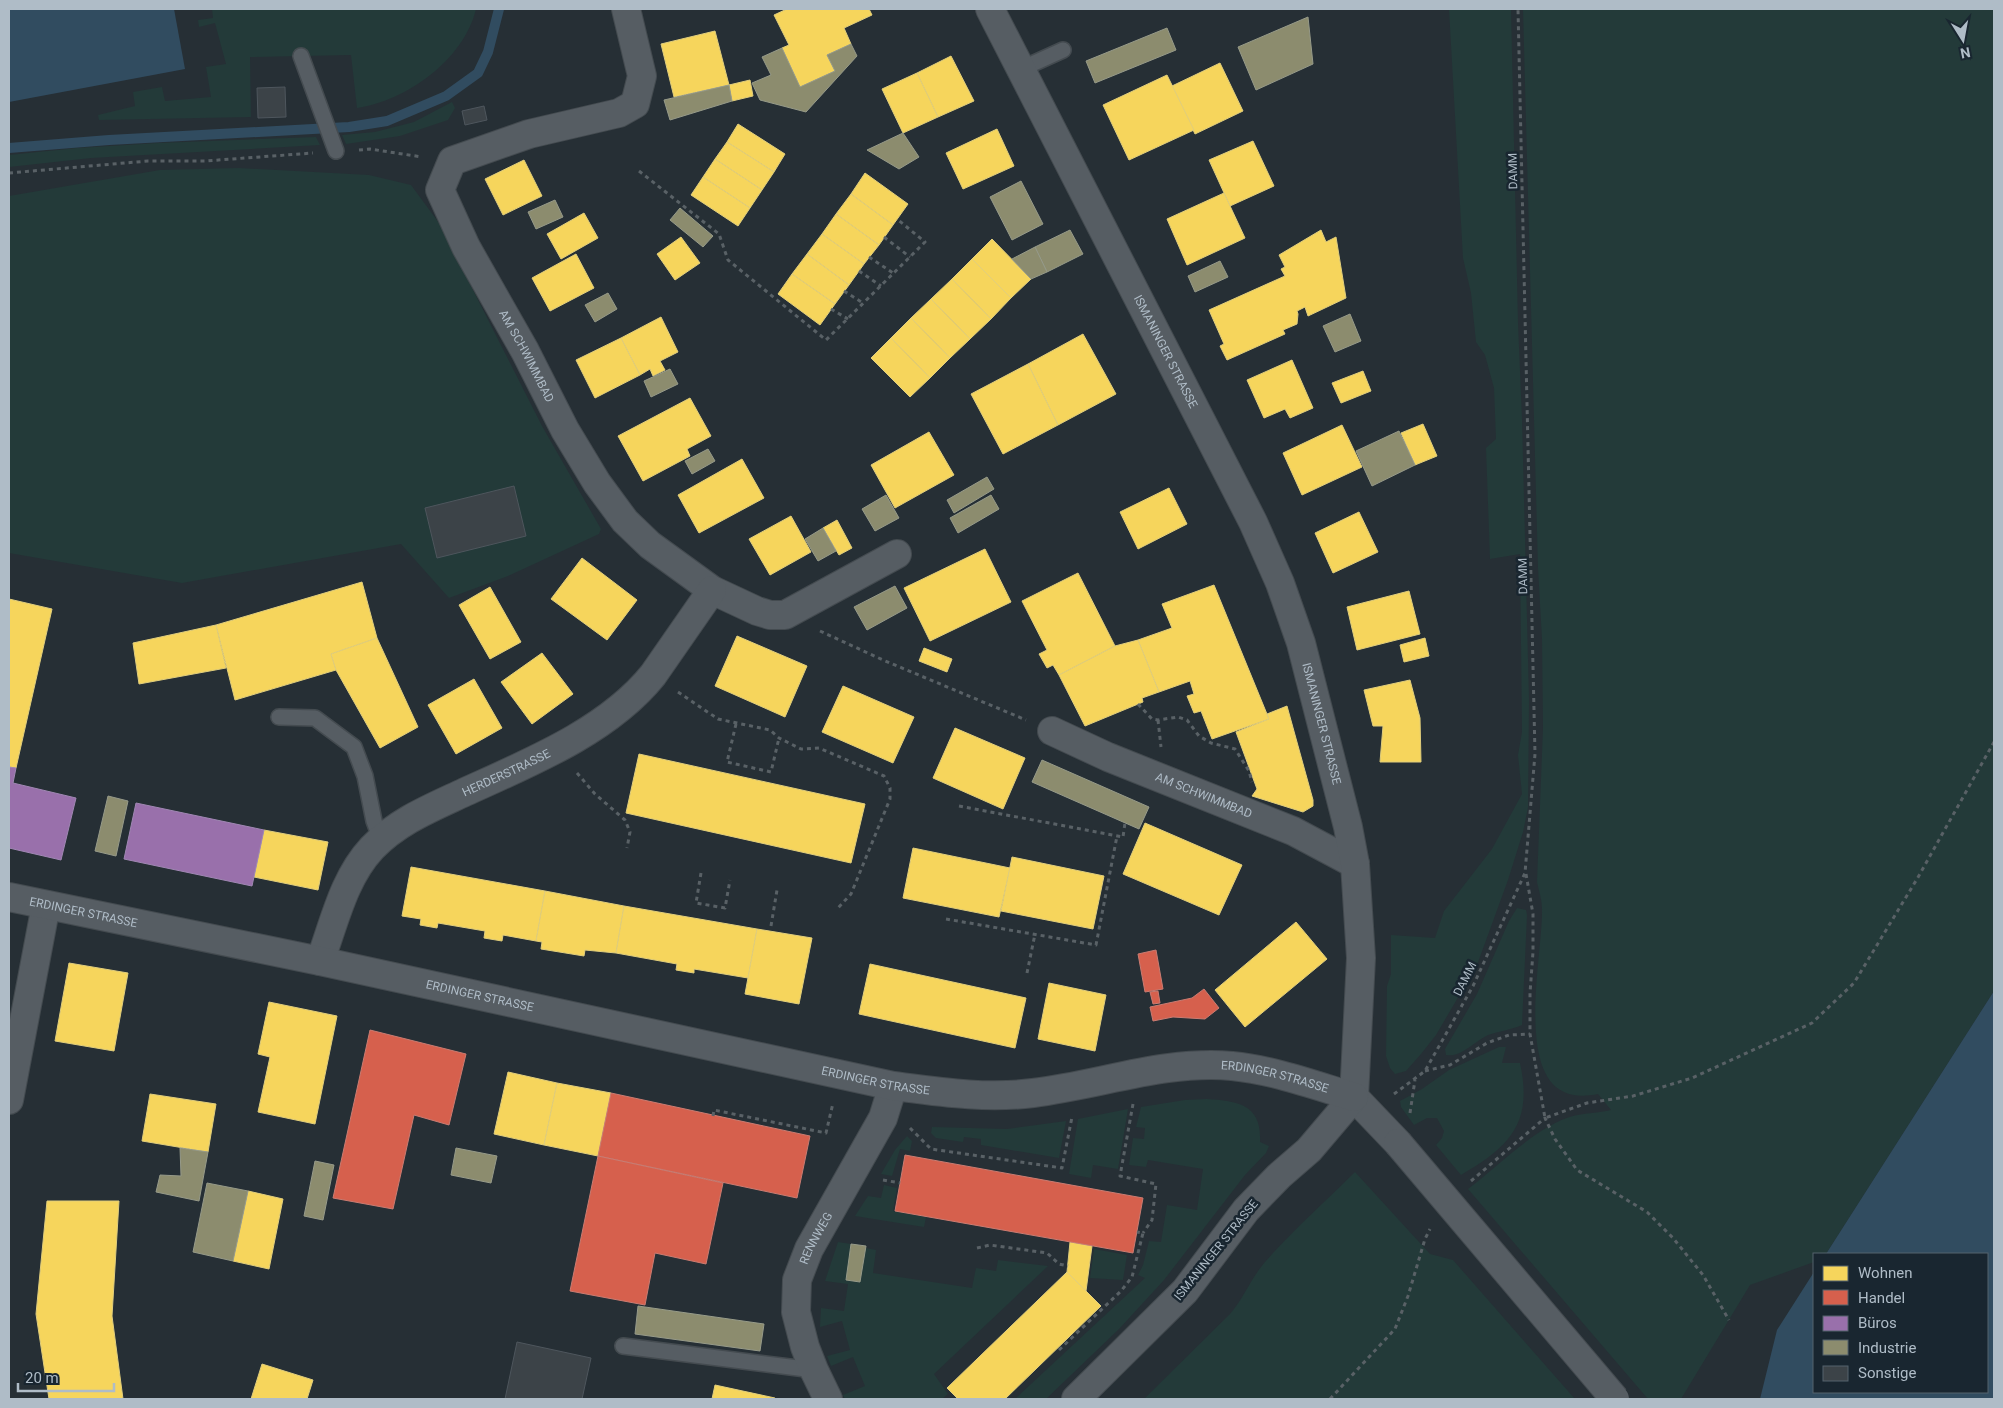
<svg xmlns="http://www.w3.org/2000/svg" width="2003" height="1408" font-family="Roboto,sans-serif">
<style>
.green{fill:#233a39}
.water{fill:#314c60}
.homes{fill:#f6d55c;stroke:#e1ce7c}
.shops{fill:#d6604d;stroke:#ca7c72}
.offices{fill:#9970ab;stroke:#a087b3}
.industry{fill:#8c8c6e;stroke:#969a89}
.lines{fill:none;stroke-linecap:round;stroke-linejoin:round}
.stream{stroke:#314c60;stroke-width:10}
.building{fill:#3c4348;stroke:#4e565d}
.service-casing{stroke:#444b50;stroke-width:18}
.minor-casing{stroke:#444b50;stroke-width:30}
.tertiary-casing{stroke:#444b50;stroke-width:30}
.path{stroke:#596166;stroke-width:3;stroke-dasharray:4 4;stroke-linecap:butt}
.service{stroke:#565d63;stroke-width:15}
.minor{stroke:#565d63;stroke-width:28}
.tertiary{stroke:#565d63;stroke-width:28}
.minor-bridge-casing{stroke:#444b50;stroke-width:30;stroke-linecap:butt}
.minor-bridge{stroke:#565d63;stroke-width:28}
.labels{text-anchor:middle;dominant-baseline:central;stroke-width:5;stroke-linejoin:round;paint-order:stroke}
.street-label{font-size:12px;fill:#afbcc7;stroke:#192630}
</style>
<rect width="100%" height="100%" fill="#262f35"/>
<g class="green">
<path d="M212,9h264c-12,51 -70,92 -119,99l-6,-53 -101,2 1,60 -152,3 -1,-5 37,-9 -2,-14 29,-5 3,14 46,-4 -5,-30 20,-3 -11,-41 -16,4 -1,-7 15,-2z"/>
<polygon points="1449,9 1511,9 1518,323 1522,419 1529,699 1528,807 1523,832 1508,880 1477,965 1436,1035 1421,1054 1406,1071 1395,1074 1390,1068 1386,1056 1387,986 1391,974 1391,935 1435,938 1444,911 1492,849 1522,794 1518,755 1522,732 1520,554 1490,559 1486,448 1496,439 1494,388 1485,355 1476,342 1471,293 1463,258"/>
<path d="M1523,9h471v982l-168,263h-12v8l-64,23 -69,114h-33l-180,-210c31,-23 67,-62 105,-73 12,-3 26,-3 38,-6l-13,-16c-11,2 -24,3 -34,-2 -48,-22 -21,-140 -22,-183 0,-9 -3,-18 -5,-27l6,-154 -1,-89 -4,-71z"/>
<polygon points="452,102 455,108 448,120 400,136 346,144 342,135 375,132 414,122"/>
<polygon points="316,137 320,145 91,158 9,167 9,155 77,148 159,143"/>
<polygon points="238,168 369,175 411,185 439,223 542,426 601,529 599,534 508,576 449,598 401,544 182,583 9,553 9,196 160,170"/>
<path d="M1517,908l9,2 1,5 -5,110c-11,5 -23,6 -34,10 -13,6 -27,23 -42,20l-1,-6 32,-55 32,-73z"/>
<path d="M1499,1047h7l-4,16h18c13,59 -9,83 -59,112l-25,-30 6,-7 2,-7 -7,-13h-10l-13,7 -13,-18 -1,-6 22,-12 27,-19z"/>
<path d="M1207,1099c32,2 55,6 53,43l9,4 -3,7 -21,22 -81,105 -45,49 -73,70h-31l130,-121 -7,-3 5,-10 6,-24 12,1 6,-37 30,5 6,-41 -55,-9 -2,7 -17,-2 4,-27 11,1 1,-11 -9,-1 5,-20 44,-7z"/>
<polygon points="1128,1109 1118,1169 1093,1165 1091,1178 1069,1174 1078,1119"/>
<polygon points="1066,1121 1059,1158 981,1145 981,1139 964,1137 963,1142 936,1138 931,1133 932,1127 1007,1129"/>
<polygon points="907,1136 912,1141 910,1151 900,1149 892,1176 881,1174 895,1150"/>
<path d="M1355,1172l75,82 23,6 122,139h-431l86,-85c14,-16 21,-36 35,-52 28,-32 60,-60 90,-90z"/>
<polygon points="884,1185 897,1188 893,1211 926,1217 924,1227 855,1216 868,1196 881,1198"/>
<polygon points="838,1242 851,1244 846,1280 860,1282 866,1248 876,1250 873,1273 972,1288 976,1268 996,1271 998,1260 1048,1266 934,1374 948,1394 942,1399 845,1399 843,1395 865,1386 853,1357 831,1366 827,1356 850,1350 842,1321 820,1327 821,1308 844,1311 848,1284 825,1281"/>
<polygon points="1094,1249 1127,1255 1123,1280 1090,1278"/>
</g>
<g class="water">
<polygon points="9,9 174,9 185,69 9,102"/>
<polygon points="1994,991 1994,1399 1760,1399 1777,1330 1814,1272 1814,1392 1987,1392 1987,1254 1826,1254"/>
</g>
<g class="homes">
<polygon points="787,9 869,9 872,15 844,28 851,44 827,55 835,71 800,87 782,48 789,45 774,15"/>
<polygon points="715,31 729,85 674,97 661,44"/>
<polygon points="951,56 974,101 938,117 917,73"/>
<polygon points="1220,63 1243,111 1195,134 1172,86"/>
<polygon points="917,73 938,117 903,133 882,89"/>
<polygon points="1167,75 1194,130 1129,160 1103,105"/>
<polygon points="750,80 753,96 732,101 729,85"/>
<polygon points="738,124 785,154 774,172 727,142"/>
<polygon points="997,129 1014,166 963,189 946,153"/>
<polygon points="1253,141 1274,186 1230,206 1209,160"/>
<polygon points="727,142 774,172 762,190 715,159"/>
<polygon points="715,159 762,190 750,208 703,177"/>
<polygon points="524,160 542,196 503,215 485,179"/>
<polygon points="865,173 908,204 893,225 851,194"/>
<polygon points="703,177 750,208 738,226 691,195"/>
<polygon points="1224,193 1245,238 1187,265 1167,219"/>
<polygon points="851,194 893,225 879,245 836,214"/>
<polygon points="584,213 598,238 561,259 547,234"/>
<polygon points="836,214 879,245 864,264 822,234"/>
<polygon points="1321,230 1326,242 1336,237 1346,298 1308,316 1305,307 1297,311 1298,314 1297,324 1283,330 1285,334 1227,360 1220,346 1224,344 1209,310 1285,276 1281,269 1285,267 1279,255"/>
<polygon points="822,234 864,264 849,285 807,254"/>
<polygon points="681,237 700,263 675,280 657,254"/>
<polygon points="992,239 1031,279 1011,298 972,259"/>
<polygon points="576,254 594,288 550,311 532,278"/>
<polygon points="807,254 849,285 835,304 792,274"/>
<polygon points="972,259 1011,298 991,319 952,279"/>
<polygon points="792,274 835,304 820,325 778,294"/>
<polygon points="952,279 991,319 970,339 931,299"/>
<polygon points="931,299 970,339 950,358 911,318"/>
<polygon points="661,317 678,352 660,361 665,370 653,376 650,369 640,375 621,338"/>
<polygon points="911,318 950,358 930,378 891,338"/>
<polygon points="1083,334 1116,394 1058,425 1028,364"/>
<polygon points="621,338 640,375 595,398 576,360"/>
<polygon points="891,338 930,378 910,397 871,358"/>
<polygon points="1292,360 1313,408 1290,418 1285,409 1264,418 1247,380"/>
<polygon points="1028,364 1058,425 1003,454 971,394"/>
<polygon points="1363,371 1371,391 1341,403 1332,383"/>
<polygon points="690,398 711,436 687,449 690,456 643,481 618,436"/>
<polygon points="1423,424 1437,456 1415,465 1401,433"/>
<polygon points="1342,425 1362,467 1302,495 1283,453"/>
<polygon points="929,432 954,475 895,508 871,465"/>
<polygon points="742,459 764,498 699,533 678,495"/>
<polygon points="1169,488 1187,524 1138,549 1120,512"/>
<polygon points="1359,512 1378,552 1333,573 1315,533"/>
<polygon points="791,516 811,552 770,575 749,539"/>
<polygon points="837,520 852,548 839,555 823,528"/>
<polygon points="985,549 1011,602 930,641 904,588"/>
<polygon points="582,558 637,600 607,640 551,599"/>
<polygon points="1078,573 1115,646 1059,675 1053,665 1047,668 1039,654 1047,650 1022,601"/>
<polygon points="362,582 377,638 331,654 336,670 235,700 216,625"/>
<polygon points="1214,585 1269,719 1212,739 1201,711 1194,713 1187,696 1194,694 1190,681 1159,692 1138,640 1172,628 1162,604"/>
<polygon points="490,587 521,642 490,659 459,605"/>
<polygon points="1409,591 1420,634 1357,650 1347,607"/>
<polygon points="9,599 52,609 16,768 9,767"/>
<polygon points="216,625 226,668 139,684 133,643"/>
<polygon points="737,636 807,666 785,717 715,686"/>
<polygon points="377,638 418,727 380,748 336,670 331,654"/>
<polygon points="1425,638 1429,656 1404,662 1400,645"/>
<polygon points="1138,640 1159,692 1142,698 1143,702 1085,726 1059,675 1115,646"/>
<polygon points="924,648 952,659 947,672 919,661"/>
<polygon points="542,653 573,694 532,724 501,682"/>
<polygon points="474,679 502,728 456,754 428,705"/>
<polygon points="1410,680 1420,718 1421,762 1380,762 1383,726 1373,726 1364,690"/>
<polygon points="843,686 914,717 893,763 822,732"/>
<polygon points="1287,706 1313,800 1313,806 1303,812 1252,796 1257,789 1236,732 1269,719 1267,714"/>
<polygon points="955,728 1025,758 1003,809 933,778"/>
<polygon points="639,754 865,804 851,863 626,813"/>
<polygon points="1145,823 1242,865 1219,915 1123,874"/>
<polygon points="264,830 328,842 318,890 254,877"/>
<polygon points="913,848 1010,868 999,917 903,898"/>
<polygon points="1012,857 1104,876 1093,929 1001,911"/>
<polygon points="411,867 545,891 536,941 503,935 502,941 484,938 485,931 438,923 437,928 420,925 421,919 402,916"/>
<polygon points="545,891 624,906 616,953 585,950 584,956 541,949 542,942 536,941"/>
<polygon points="624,906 757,929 748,978 694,969 694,973 676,970 677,964 616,953"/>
<polygon points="1296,922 1327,959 1245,1027 1215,990"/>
<polygon points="757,929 812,938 799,1004 745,994"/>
<polygon points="69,963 128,973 114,1051 55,1041"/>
<polygon points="870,964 1026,998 1015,1048 859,1014"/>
<polygon points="1049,983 1106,995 1095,1051 1038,1039"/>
<polygon points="269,1002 337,1016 315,1124 258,1112 270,1057 258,1054"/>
<polygon points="508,1072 557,1083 544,1145 494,1134"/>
<polygon points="557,1083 611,1093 598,1156 544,1145"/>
<polygon points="150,1094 216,1104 208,1152 142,1141"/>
<polygon points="248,1191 283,1199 269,1269 233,1261"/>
<polygon points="47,1201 119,1201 112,1316 123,1399 49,1399 36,1314"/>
<polygon points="1070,1242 1092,1246 1086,1291 1067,1272"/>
<polygon points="1067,1272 1101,1306 1005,1399 958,1399 947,1388"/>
<polygon points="262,1364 313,1380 307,1399 251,1399"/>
<polygon points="715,1385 775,1398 774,1399 712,1399"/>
</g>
<g class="shops">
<polygon points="1156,950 1163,989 1145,992 1138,954"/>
<polygon points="1204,989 1219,1008 1205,1019 1173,1017 1153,1021 1150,1007 1192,998"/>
<polygon points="1158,991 1160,1003 1153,1004 1150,992"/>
<polygon points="370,1030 466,1054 449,1125 414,1115 393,1209 333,1198"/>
<polygon points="611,1093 810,1136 797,1198 598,1156"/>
<polygon points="905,1155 1143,1198 1133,1253 895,1211"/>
<polygon points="598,1156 723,1183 706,1264 655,1253 645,1305 570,1291"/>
</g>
<g class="offices">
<polygon points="9,767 16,768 13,783 76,798 61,860 9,848"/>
<polygon points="136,803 264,830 252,886 124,859"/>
</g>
<g class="industry">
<polygon points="1308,17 1313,64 1256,90 1238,47"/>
<polygon points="1167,28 1176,50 1095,83 1086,61"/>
<polygon points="851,44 857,56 806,112 760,100 752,83 771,75 762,57 782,48 800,87 835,71 827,55"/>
<polygon points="729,85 732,101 670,120 664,100"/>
<polygon points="903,133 919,157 899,169 867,150"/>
<polygon points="1021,181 1043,224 1012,240 990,197"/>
<polygon points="555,200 563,217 536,229 528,212"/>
<polygon points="680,208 713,236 703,247 670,220"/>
<polygon points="1070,230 1083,254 1047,272 1035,247"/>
<polygon points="1035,247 1047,272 1031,279 1012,259"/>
<polygon points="1220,261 1228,277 1195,292 1188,276"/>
<polygon points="608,293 617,309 595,322 585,305"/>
<polygon points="1350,314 1361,341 1335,352 1323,326"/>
<polygon points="670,369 678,384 651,397 644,381"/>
<polygon points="1399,431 1415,465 1372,486 1356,451"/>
<polygon points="708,449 715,461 692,474 685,461"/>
<polygon points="987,477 994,489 954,513 947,500"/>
<polygon points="886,495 899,518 875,531 862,509"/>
<polygon points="991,495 999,509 958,533 950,518"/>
<polygon points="823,528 836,551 818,561 805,539"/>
<polygon points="895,586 907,608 867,630 854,607"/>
<polygon points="1042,760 1149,807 1139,829 1032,782"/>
<polygon points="108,796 128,801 116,856 95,851"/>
<polygon points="180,1148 208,1152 199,1201 156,1192 160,1175 181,1176"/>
<polygon points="456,1148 497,1156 491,1183 451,1175"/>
<polygon points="315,1161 334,1165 323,1220 304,1216"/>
<polygon points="207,1183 248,1191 233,1261 193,1252"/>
<polygon points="851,1244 866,1246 860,1282 846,1280"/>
<polygon points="638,1306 764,1324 760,1351 635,1334"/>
</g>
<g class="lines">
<polyline class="stream" points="9,148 109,140 349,127 387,121 446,96 478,73 488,52 499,9"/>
</g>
<g class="building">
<polygon points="285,87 286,117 258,118 257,88"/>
<polygon points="484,106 487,120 465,125 462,111"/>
<polygon points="514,486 526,536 437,558 425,508"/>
<polygon points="517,1342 591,1358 582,1399 505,1399"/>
</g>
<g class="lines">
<g class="service-casing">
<g id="service">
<polyline points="301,56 336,151"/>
<polyline points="1021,69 1063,50"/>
<polyline points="279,717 315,718 354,747 365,776 374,821 381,840"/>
<polyline points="623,1346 814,1370"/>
</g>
</g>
<g class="minor-casing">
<g id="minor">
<path id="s1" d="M626,9l16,67 -7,28 -16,9 -90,21 -77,27 -12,29 26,57 59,104 40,79 32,53 28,38 25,24 62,45 45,21 13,4h15l112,-61"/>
<path id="s2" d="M1052,731l56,26 185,74 62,33"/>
<path id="s3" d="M320,961c14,-37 23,-82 52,-113 26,-27 59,-40 93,-56 64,-29 143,-61 188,-117l59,-85"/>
<polyline points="1354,1097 1398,1143"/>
<polyline points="9,1100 46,905"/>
<path id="s4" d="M828,1399l-14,-29 -9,-23 -9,-35 1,-32 12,-31 74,-131 10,-32"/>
</g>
</g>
<g class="tertiary-casing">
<g id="tertiary">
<path id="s5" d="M990,9l263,513 27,61 21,60 47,184 7,37 6,94 -7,139 -45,53 -30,26 -33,34 -61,81 -109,108"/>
<path id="s6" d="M9,897l311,64 573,125c47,6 93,13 140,7 67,-8 131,-33 199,-27 41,4 82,19 122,31"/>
</g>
</g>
<g class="path">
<polyline points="359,150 370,149 422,157"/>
<polyline points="639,171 719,234 728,260 826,340 925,242 897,219"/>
<polyline points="9,173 148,161 205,161 313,153"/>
<polyline points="884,237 910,257"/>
<polyline points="869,257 893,273"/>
<polyline points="859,271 881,286"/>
<polyline points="844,291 863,303"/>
<polyline points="831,309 848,319"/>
<polyline points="820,631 883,660 1026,720"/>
<polyline points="678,692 718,719 770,730 779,738 801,749 819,748 884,776 890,788 890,799 851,894 837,909"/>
<polyline points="1138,704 1152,719 1158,720 1178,717 1187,720 1199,736 1211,743 1235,749 1249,771 1252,782"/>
<polyline points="1158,720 1161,747"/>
<polyline points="736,724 727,762 771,772 779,738"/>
<polyline points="577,773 595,794 625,820 630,832 627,848"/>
<polyline points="959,806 1123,837 1125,823"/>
<polyline points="701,873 696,903 725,908 730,880"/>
<polyline points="1526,874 1533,914 1533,952 1530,993 1530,1034 1545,1118 1587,1103 1633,1096 1692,1078 1812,1023 1854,983 1917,879 1994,742"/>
<polyline points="946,919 1096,945 1117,836"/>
<polyline points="771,926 777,890"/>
<polyline points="1027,973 1035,934"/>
<polyline points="1425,1071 1450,1065 1487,1043 1509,1035 1530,1034"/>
<polyline points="1394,1094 1425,1071 1473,986 1525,873 1535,754 1518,9"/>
<polyline points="1133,1104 1120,1176 1156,1184 1152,1220 1143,1233"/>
<polyline points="1410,1113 1415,1080"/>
<polyline points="713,1116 714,1110 826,1133 833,1103"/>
<polyline points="910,1128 931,1149 1062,1168 1072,1117"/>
<polyline points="883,1180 900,1183"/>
<polyline points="1471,1181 1545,1118 1555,1139 1577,1170 1647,1212 1673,1238 1703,1275 1729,1320"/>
<polyline points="977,1248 990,1245 1047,1253 1059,1264 1068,1266"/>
<polyline points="1059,1350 1121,1291 1132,1277 1143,1233 1137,1232"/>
<polyline points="1330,1399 1395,1329 1408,1296 1425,1239 1430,1229"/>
</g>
<use href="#service" class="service"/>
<use href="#minor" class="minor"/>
<use href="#tertiary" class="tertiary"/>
<g class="minor-bridge-casing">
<polyline id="minor-bridge" points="1398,1143 1615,1399"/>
</g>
<use href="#minor-bridge" class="minor-bridge"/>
</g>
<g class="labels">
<g class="street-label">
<text transform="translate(1513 171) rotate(-91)">DAMM</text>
<text stroke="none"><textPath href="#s5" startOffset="385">ISMANINGER STRASSE</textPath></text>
<text stroke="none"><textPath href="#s1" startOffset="509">AM SCHWIMMBAD</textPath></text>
<text transform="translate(1523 576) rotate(-91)">DAMM</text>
<text stroke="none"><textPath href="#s5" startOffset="790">ISMANINGER STRASSE</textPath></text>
<text stroke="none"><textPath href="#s3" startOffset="280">HERDERSTRASSE</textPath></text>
<text stroke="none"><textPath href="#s2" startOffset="165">AM SCHWIMMBAD</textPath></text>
<text stroke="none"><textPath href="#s6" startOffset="76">ERDINGER STRASSE</textPath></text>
<text transform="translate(1465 979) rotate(-63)">DAMM</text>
<text stroke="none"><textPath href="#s6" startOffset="481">ERDINGER STRASSE</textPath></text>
<text stroke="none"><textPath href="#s6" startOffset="1290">ERDINGER STRASSE</textPath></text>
<text stroke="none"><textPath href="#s6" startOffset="886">ERDINGER STRASSE</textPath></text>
<text stroke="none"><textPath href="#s4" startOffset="171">RENNWEG</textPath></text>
<text transform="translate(1216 1250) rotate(-51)">ISMANINGER STRASSE</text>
</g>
</g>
<rect width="2003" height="1408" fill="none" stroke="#afbcc7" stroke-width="20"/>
<rect x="1813" y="1253" width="175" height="140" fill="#192630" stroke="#55626c"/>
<rect x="1823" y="1266" width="25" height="15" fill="#f6d55c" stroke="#55626c"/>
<text x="1858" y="1278" font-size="15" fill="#afbcc7">Wohnen</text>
<rect x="1823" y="1290" width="25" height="15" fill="#d6604d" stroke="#55626c"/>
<text x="1858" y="1303" font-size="15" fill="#afbcc7">Handel</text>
<rect x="1823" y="1316" width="25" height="15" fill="#9970ab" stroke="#55626c"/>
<text x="1858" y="1328" font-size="15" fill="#afbcc7">Büros</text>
<rect x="1823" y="1340" width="25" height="15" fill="#8c8c6e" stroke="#55626c"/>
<text x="1858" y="1353" font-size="15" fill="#afbcc7">Industrie</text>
<rect x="1823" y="1366" width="25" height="15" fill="#3c4348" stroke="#55626c"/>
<text x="1858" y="1378" font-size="15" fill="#afbcc7">Sonstige</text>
<g transform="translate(1963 40) rotate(169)" stroke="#192630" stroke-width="4" paint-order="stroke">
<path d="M0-4L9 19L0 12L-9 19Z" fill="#afbcc7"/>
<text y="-8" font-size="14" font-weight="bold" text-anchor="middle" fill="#afbcc7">N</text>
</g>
<path d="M18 1383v8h96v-8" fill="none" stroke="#afbcc7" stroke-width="2.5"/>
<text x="25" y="1383" font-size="15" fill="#afbcc7" stroke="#192630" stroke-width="4" paint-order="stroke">20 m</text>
</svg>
